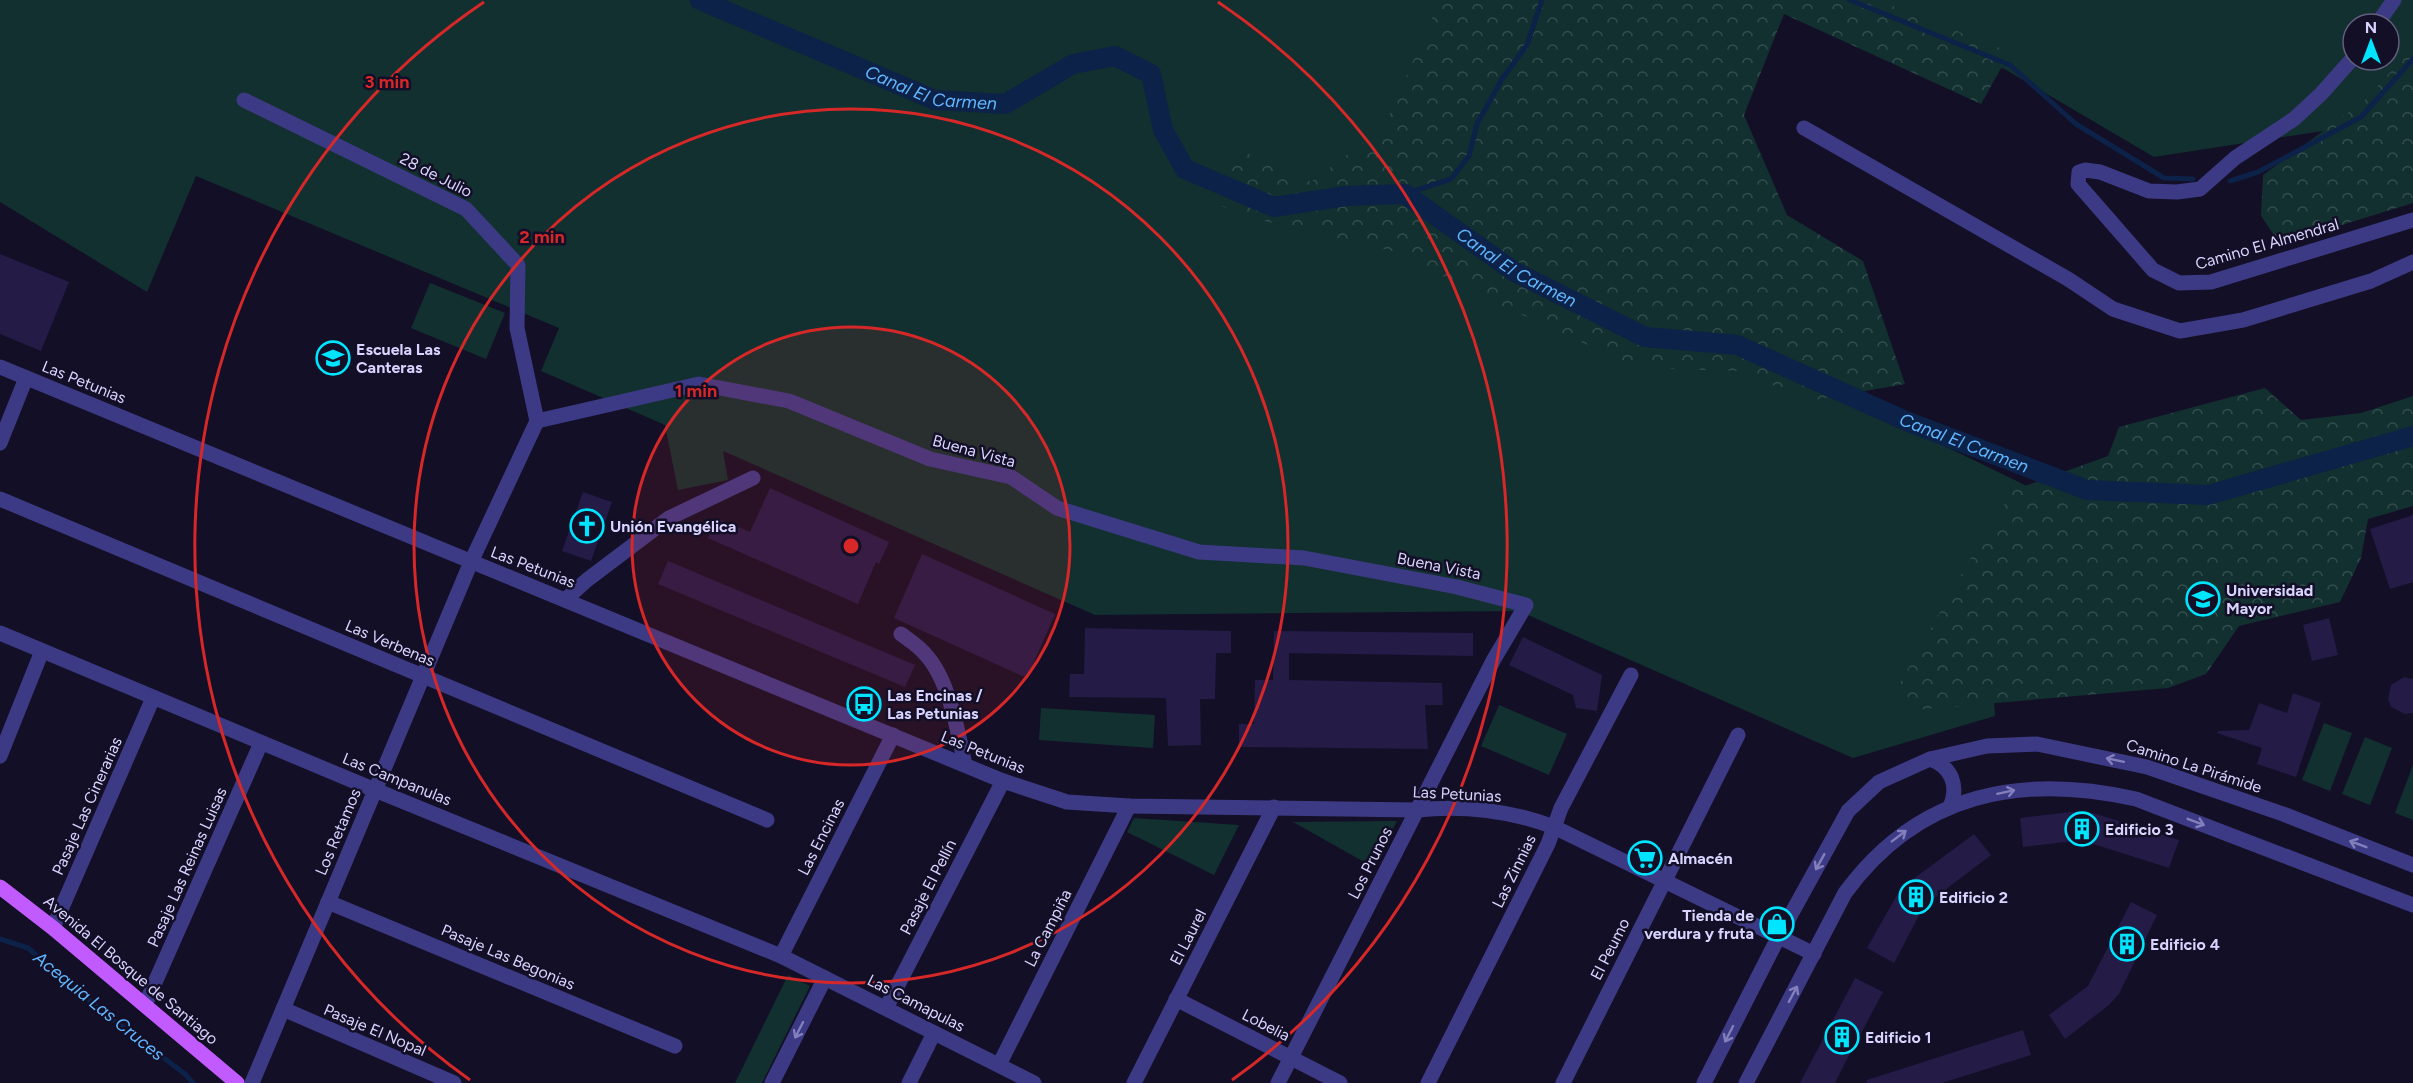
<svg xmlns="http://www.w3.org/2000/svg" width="2413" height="1083" font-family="Figtree,sans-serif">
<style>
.green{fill:#12302f;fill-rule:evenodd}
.forest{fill:url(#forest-crowns)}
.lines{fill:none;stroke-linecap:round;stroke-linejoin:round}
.stream{stroke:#0c2248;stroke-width:5}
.canal{stroke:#0c2248;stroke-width:20}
.building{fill:#241b47}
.minor{stroke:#3d3a85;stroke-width:15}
.major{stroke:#c25bff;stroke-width:15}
.oneway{stroke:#837fbc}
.ring{fill:none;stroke:#d62828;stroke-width:3}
.labels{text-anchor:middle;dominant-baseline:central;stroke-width:5;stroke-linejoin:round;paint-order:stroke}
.street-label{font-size:16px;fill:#d9d4ff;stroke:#130f26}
.poi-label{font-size:16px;font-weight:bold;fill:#d9d4ff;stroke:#130f26;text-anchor:start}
.water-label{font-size:18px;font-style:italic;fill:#62b6ff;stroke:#130f26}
.centre{fill:#d62828;stroke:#130f26;stroke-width:3}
.ring-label{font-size:18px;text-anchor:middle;font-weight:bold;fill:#d62828;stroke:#130f26;stroke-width:5;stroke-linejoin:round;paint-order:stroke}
</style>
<defs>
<pattern id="forest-crowns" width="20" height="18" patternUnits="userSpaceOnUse" patternTransform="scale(1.5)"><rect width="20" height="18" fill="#12302f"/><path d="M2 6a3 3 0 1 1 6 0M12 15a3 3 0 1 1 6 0" fill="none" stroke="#344d4e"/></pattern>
</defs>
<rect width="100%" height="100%" fill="#130f26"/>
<g class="green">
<polygon points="0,0 1628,0 1737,345 2029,487 1991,654 1995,716 1853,758 1519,611 1095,615 723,451 728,480 678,490 665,425 541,371 559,328 196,176 147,292 0,202"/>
<path d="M1853,0h560v82l-45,42 -214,33 -148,-87zM2353,24h36v36h-36z"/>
<polygon points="430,283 505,313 486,359 411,328"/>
<polygon points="1499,705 1567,734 1549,775 1481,746"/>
<polygon points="1041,708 1155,715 1153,748 1039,740"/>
<polygon points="2324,723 2352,733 2330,791 2302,780"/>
<polygon points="2365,737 2392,748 2370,805 2342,794"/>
<polygon points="2413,765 2413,820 2395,813"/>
<polygon points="1134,818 1239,825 1214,875 1127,832"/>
<polygon points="1397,821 1373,867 1293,822"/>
<polygon points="788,975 810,986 762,1083 735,1083"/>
</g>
<g class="forest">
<polygon points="1440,0 1878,0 2010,52 1981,104 1784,14 1744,115 1787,215 1863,261 1905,384 1809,401 1741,371 1638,368 1483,297 1396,252 1248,217 1214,203 1222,164 1246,153 1311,182 1384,127"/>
<polygon points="2413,47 2413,203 2280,244 2261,216 2263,175 2363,102"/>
<polygon points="2265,388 2301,420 2361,413 2413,396 2413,506 2368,519 2361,558 2340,602 2239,626 2206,674 2168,688 1915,710 1900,683 1980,542 2014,490 2108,456 2119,427"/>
</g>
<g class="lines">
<g class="stream">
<polyline points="1850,0 2010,65 2076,124 2164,178 2193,179"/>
<polyline points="2230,181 2258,172 2361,117 2413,59"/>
<polyline points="1405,194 1451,179 1469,156 1477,124 1502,79 1527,45 1542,0"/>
<polyline points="0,939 28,948 102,1011 185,1074 193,1083"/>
</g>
<path class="canal" id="s1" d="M700,0l235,100 70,4 68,-40 42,-8 36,18 12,56 22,39 89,38 72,-11 59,-2 110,78 130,65 92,8 169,76 181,69 121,5 205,-59"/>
</g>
<g class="building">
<polygon points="0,254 69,282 41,351 0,334"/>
<polygon points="770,488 889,542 879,564 876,562 858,604 708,538 717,518 750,532"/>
<polygon points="583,492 612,502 591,561 562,551"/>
<polygon points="2413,515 2413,582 2390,589 2370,529"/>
<polygon points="922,554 1055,614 1027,678 894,618"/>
<polygon points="668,561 915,665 905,687 658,584"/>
<polygon points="2329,618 2338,655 2312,661 2303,625"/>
<polygon points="1085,628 1231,631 1231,653 1216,653 1215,699 1200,699 1201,745 1168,746 1166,698 1069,697 1070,674 1084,674"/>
<polygon points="1274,631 1473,633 1473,656 1289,653 1289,680 1442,683 1443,705 1425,705 1428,749 1239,747 1239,724 1254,724 1255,680 1273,680"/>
<polygon points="1523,637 1602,675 1597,711 1576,708 1573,695 1509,665"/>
<polygon points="2404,677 2413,679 2413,713 2405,714 2391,707 2388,699 2391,685"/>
<polygon points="2293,693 2321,703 2296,777 2257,764 2262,748 2217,733 2218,731 2249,730 2259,703 2287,713"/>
<polygon points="2070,812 2093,813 2179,840 2169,868 2087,842 2073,841 2023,847 2020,818"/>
<polygon points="1974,834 1991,855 1924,906 1894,963 1867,948 1901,888"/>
<polygon points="2131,902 2157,915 2119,994 2109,1005 2065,1039 2049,1015 2088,986"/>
<polygon points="1855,978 1883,992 1845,1063 1835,1083 1800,1083"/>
<polygon points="2023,1030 2031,1055 1942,1083 1867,1083 1867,1080"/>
</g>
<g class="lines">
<g class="minor">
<polyline points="2377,24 2394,0"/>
<polyline points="2353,58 2321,94 2294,119 2235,158 2200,189 2177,192 2149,191 2100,172 2085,170 2079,172 2078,184 2153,270 2179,283 2211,282 2413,220"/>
<polyline points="244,100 466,209 518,265 517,328 537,421"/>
<polyline points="1804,128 2068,279 2113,309 2180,331 2243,320 2371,281 2413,262"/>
<path d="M0,367l1003,414 64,21 62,4 289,4c45,-5 94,1 136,17l260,127"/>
<polyline points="0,443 26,378"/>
<polyline points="0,499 767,820"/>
<polyline points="566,599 587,580 669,518 753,478"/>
<polyline points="0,633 375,790 781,956 1034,1083"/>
<path d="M901,634c8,6 19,13 25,21 23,25 32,77 39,110"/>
<polyline points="0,756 42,651"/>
<path d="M1930,759c22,8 29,27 20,48"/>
<polyline points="328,902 675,1046"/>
<polyline points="53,928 153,698"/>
<polyline points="781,956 893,735"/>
<polyline points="1176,999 1340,1083"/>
<polyline points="145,1005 261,743"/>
<polyline points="886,1008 1003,781"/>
<polyline points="283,1009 454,1083"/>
<polyline points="999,1065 1129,806"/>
<polyline points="252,1083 471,562 537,421 699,384 789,401 930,459 1011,477 1057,508 1199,552 1304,558 1457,587 1526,605 1494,659 1278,1083"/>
<polyline points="772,1083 825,978"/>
<polyline points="909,1083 934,1033"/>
<polyline points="1134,1083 1274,807"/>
<polyline points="1428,1083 1548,844 1561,808 1631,675"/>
<polyline points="1563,1083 1738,735"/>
<polyline points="1704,1083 1778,938 1848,811 1879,782 1930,759 1987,746 2037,744 2147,767 2283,814 2413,865"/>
<path d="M1746,1083l99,-190c73,-100 175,-120 291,-94l277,106"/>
</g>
<polyline class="major" points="0,887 53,928 237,1083"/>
</g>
<defs><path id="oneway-shaft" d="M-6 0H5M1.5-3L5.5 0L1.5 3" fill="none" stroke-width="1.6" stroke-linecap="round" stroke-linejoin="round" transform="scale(1.5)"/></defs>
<g class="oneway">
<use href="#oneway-shaft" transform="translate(2115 760) rotate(-168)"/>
<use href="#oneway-shaft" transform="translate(2006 792) rotate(-12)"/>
<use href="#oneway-shaft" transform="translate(2196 822) rotate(21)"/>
<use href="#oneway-shaft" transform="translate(1899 836) rotate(-37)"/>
<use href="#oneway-shaft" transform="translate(2358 844) rotate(-159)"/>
<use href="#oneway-shaft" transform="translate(1820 862) rotate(119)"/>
<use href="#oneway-shaft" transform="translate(1793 994) rotate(-62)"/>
<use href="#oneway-shaft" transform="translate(799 1030) rotate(117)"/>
<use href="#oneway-shaft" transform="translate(1729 1034) rotate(117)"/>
</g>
<circle cx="851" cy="546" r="219" fill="#d62828" fill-opacity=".12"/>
<g class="ring">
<circle cx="851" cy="546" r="219"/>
<circle cx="851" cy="546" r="437"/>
<path d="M470 1080A656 656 0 0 1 484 2M1218 2A656 656 0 0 1 1232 1080"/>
</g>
<defs>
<g id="school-ring" transform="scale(1.725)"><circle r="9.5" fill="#130f26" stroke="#00e5ff" stroke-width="1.5"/><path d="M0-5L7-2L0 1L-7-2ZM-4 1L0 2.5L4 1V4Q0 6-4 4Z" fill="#00e5ff"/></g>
<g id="church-ring" transform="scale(1.725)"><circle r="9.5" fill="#130f26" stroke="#00e5ff" stroke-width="1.5"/><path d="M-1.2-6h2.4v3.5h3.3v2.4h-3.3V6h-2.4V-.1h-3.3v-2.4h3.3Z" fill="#00e5ff"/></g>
<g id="university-ring" transform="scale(1.725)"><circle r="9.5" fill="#130f26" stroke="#00e5ff" stroke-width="1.5"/><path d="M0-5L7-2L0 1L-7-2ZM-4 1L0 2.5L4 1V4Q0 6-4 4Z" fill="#00e5ff"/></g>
<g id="bus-ring" transform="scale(1.725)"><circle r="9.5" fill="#130f26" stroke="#00e5ff" stroke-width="1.5"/><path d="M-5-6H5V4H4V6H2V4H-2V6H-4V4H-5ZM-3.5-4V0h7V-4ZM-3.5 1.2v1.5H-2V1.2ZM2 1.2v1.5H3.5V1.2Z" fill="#00e5ff"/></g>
<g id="building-ring" transform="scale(1.725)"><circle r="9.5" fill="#130f26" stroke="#00e5ff" stroke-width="1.5"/><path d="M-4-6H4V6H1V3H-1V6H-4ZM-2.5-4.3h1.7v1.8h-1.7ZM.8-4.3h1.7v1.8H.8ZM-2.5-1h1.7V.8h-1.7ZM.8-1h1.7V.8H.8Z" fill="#00e5ff"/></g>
<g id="supermarket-ring" transform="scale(1.725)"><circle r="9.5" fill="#130f26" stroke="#00e5ff" stroke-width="1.5"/><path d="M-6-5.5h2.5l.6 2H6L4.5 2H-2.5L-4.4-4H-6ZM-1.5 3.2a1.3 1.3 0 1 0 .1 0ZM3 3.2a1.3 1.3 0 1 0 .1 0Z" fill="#00e5ff"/></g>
<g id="shop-ring" transform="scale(1.725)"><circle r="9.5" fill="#130f26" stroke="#00e5ff" stroke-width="1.5"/><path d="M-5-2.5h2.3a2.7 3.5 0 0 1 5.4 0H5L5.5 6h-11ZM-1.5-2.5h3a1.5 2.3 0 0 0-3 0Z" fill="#00e5ff"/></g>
</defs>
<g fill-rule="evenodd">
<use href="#school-ring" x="333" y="358"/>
<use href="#church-ring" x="587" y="526"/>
<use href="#university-ring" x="2203" y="599"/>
<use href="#bus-ring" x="864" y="704"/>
<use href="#building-ring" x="2082" y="829"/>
<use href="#supermarket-ring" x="1645" y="858"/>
<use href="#building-ring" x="1916" y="897"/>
<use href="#shop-ring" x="1777" y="924"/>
<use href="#building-ring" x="2127" y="944"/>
<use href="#building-ring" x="1842" y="1037"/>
</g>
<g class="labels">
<g class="street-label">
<text transform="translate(436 175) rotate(27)">28 de Julio</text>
<text transform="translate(2267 244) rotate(-16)">Camino El Almendral</text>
<text transform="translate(84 382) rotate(22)">Las Petunias</text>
<text transform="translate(974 451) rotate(15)">Buena Vista</text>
<text transform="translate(1439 566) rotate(11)">Buena Vista</text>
<text transform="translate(533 567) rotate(21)">Las Petunias</text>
<text transform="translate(390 643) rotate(23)">Las Verbenas</text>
<text transform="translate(983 752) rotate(22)">Las Petunias</text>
<text transform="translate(2194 766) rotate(18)">Camino La Pirámide</text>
<text transform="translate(397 779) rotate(22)">Las Campanulas</text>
<text transform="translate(1457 794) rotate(3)">Las Petunias</text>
<text transform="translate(87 806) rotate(-66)">Pasaje Las Cinerarias</text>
<text transform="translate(338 832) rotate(-67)">Los Retamos</text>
<text transform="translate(821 837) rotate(-63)">Las Encinas</text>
<text transform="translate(1370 863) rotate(-63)">Los Prunos</text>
<text transform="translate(187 867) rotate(-66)">Pasaje Las Reinas Luisas</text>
<text transform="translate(1514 871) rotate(-64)">Las Zinnias</text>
<text transform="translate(928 887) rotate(-63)">Pasaje El Pellín</text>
<text transform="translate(1048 928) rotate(-63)">La Campiña</text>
<text transform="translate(1188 937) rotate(-63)">El Laurel</text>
<text transform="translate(1610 949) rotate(-63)">El Peumo</text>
<text transform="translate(508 957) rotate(23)">Pasaje Las Begonias</text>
<text transform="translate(131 970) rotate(40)">Avenida El Bosque de Santiago</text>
<text transform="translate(916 1003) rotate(27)">Las Camapulas</text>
<text transform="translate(1266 1025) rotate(27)">Lobelia</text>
<text transform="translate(375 1030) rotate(23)">Pasaje El Nopal</text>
</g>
<g class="poi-label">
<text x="356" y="349">Escuela Las<tspan x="356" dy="18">Canteras</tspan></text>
<text x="610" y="526">Unión Evangélica</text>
<text x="2226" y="590">Universidad<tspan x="2226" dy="18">Mayor</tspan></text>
<text x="887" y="695">Las Encinas /<tspan x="887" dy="18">Las Petunias</tspan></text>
<text x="2105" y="829">Edificio 3</text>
<text x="1668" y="858">Almacén</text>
<text x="1939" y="897">Edificio 2</text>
<text x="1754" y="915" text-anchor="end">Tienda de<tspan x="1754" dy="18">verdura y fruta</tspan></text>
<text x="2150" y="944">Edificio 4</text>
<text x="1865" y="1037">Edificio 1</text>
</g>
<g class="water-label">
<text stroke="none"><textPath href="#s1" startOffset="249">Canal El Carmen</textPath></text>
<text stroke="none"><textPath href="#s1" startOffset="952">Canal El Carmen</textPath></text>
<text stroke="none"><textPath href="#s1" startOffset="1438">Canal El Carmen</textPath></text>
<text transform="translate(99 1006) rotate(39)">Acequia Las Cruces</text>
</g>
</g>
<circle cx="851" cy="546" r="9" class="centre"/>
<g class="ring-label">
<text x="387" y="88">3 min</text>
<text x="542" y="243">2 min</text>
<text x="696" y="397">1 min</text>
</g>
<g transform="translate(2371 42)"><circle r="28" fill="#130f26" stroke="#625e7d" stroke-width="1.5"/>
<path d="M0-4.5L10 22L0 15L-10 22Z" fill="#00e5ff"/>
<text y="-9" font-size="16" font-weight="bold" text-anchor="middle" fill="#d9d4ff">N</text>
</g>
</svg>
